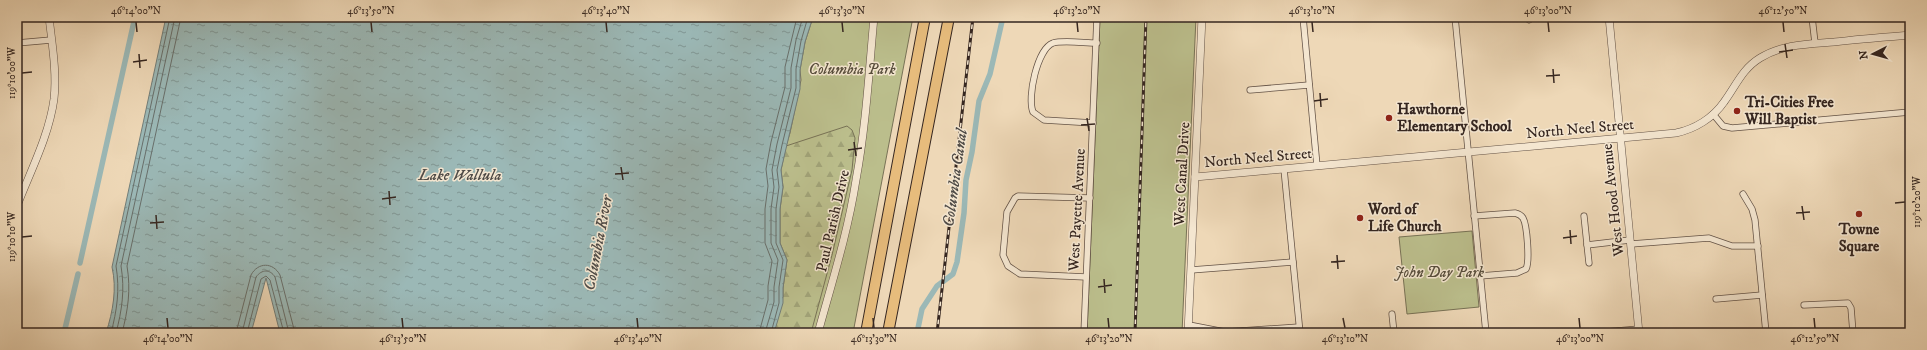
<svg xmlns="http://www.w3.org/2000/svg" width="1927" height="350" font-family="'IM FELL DW Pica',serif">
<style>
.green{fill:#bbbe8c;stroke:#787256}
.forest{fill:url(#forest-firs);stroke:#787256}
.water{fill:url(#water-ripples);stroke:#727e7a}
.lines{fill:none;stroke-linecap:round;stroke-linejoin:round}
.shore{stroke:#686f6b;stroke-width:1}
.canal{stroke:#9bb8b6;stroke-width:5.5}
.minor-casing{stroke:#635246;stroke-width:7}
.tertiary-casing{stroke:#635246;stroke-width:8}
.motorway-casing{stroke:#352620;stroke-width:12}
.minor{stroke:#f4e6d0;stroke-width:5.5}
.tertiary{stroke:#f4e6d0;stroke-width:7}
.motorway{stroke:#e7bc7c;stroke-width:10}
.rail-casing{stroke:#352620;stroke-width:3}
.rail{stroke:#f4e6d0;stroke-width:1.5;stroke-dasharray:4.5;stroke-linecap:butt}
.ticks{fill:none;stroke:#352620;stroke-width:1.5}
.poi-dot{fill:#8f2418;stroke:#f4e6d0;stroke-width:1.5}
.labels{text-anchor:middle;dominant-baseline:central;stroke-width:3;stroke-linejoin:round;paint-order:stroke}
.park-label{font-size:15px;font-style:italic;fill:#564c3b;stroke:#f4e6d0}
.poi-label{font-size:15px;font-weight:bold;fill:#352620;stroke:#f4e6d0;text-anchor:start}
.street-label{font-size:15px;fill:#352620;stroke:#f4e6d0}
.water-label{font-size:16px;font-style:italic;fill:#4e4a46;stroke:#f4e6d0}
.neatline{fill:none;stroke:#352620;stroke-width:1.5}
.ticks-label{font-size:10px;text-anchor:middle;fill:#352620}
</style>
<defs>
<pattern id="forest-firs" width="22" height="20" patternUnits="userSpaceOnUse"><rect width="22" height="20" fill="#bbbe8c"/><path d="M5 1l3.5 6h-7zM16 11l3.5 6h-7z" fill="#a1a378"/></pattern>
<pattern id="water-ripples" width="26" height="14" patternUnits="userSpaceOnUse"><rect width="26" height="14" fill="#9bb8b6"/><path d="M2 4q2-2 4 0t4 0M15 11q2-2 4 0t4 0" fill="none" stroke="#7f9594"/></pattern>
</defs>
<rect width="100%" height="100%" fill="#eed8b7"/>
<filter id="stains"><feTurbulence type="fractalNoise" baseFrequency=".005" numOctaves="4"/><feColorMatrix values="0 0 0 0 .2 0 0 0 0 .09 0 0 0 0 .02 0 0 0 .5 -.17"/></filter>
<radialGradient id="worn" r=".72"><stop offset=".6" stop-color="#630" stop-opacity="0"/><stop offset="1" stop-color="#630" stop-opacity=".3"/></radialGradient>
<g class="green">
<polygon points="813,17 913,17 853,333 774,333 780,243 780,209 786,146 790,133 801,80 800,70 805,42"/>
<polygon points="1100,17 1196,17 1182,333 1087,333"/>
<polygon points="1472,231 1479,307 1407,314 1399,237"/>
</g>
<polygon class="forest" points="847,126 852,130 855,138 852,170 832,255 811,333 774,333 783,296 783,288 787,260 780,243 780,209 783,187 781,170 786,146"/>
<path class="water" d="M166,17h647l-8,25 -5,28v19l-19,81 2,17 -3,22v34l7,17 -4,28v15l-9,30h-494l-14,-55 -15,55h-145c7,-22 11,-44 6,-66z"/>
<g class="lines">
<g class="shore">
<path d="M111,333c6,-23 9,-43 5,-67l54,-249"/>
<path d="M116,333c6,-23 9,-43 5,-67l54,-249"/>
<path d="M122,333c6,-23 9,-43 5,-67l54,-249"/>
<path d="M236,333l15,-58c7,-13 22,-13 29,0l15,58"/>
<path d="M242,333l14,-56c6,-8 14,-8 19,0l14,56"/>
<polyline points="247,333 261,279 266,276 270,280 284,333"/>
<polyline points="759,333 768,300 768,286 772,261 765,243 765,209 768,186 766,169 771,142 785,87 785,67 797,17"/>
<polyline points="765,333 774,302 774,287 778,260 771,243 771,209 774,187 772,170 777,144 791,88 791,68 796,40 803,17"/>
<polyline points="771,333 779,303 779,287 783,260 776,243 776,209 779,187 777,170 782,145 796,88 796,69 801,41 808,17"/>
</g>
<g class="canal">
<polyline points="80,263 135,17"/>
<polyline points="64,333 78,274"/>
<polyline points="917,333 922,309 937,286 953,274 957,262 964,213 966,180 972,152 979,101 990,74 1003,17"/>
</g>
<g class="minor-casing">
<g id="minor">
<polyline points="1303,17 1317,166"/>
<polyline points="1455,17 1486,333"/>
<polyline points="1528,17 1529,20"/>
<polyline points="1812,17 1815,43"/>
<polyline points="17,43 51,40"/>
<polyline points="1250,90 1309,85"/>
<polyline points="1713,114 1723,126 1732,128 1910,112"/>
<path d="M1093,123l-49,-3 -11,-8c-6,-14 4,-63 20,-69 10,-3 32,0 44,0"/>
<polyline points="1284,169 1300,333"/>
<polyline points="1743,194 1752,209 1755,220 1766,333"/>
<path d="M1474,216l41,-3c4,1 6,2 8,5 4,7 7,43 3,51l-9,4 -37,3"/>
<polyline points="1584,216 1589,263"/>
<polyline points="1631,244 1709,238 1732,246 1758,246"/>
<polyline points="1587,245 1630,240"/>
<polyline points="1191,270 1293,262"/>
<polyline points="1086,277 1020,274 1008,266 1003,255 1007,212 1015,198 1018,196 1090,198"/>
<polyline points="1716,299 1762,295"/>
<polyline points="1804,305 1848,303 1851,308 1853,333"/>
<polyline points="1392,314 1394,333"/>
<polyline points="1189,325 1225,332 1299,327"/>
<polyline points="1084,333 1097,17"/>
<polyline points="1592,333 1639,329"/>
<polyline points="1907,333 1910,333"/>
</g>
</g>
<g class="tertiary-casing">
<g id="tertiary">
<polyline points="1609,17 1639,333"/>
<path d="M1195,177l481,-44c19,-4 37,-15 48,-31 12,-16 18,-33 36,-44 22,-14 49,-14 74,-16 25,-3 51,-5 76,-7"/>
<path d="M17,206c13,-34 32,-70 37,-107 3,-27 -2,-55 -5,-82"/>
<path d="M818,333c14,-51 30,-101 38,-153 10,-54 13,-109 18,-163"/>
<polyline points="1188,333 1202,17"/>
</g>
</g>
<g class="motorway-casing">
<g id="motorway">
<polyline points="866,333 925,17"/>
<polyline points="888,333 949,17"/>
</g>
</g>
<use href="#minor" class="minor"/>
<use href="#tertiary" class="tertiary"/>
<use href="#motorway" class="motorway"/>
<g class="rail-casing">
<g id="rail">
<polyline points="937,333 973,17"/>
<polyline points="1135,333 1146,17"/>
</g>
</g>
<use href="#rail" class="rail"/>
</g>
<path class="ticks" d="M136,22l1,10M371,22l1,10M606,22l1,10M842,22l1,10M1077,22l1,10M1312,22l1,10M1548,22l1,10M1783,22l1,10M1785,44l2,14M1779,52l14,-2M139,54l1,14M133,62l14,-2M1553,69l1,14M22,73l10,-1M1546,76l14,-1M1320,93l1,14M1314,101l14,-2M1087,118l2,13M1081,125l14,-1M854,142l2,14M848,150l14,-2M621,167l2,13M615,174l14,-1M389,191l1,14M382,199l14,-2M1895,203l10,-1M1802,206l2,14M1796,213l14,-1M156,215l1,14M150,223l14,-1M1570,230l1,14M22,237l10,-1M1563,238l14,-2M1337,255l1,14M1331,262l14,-1M1104,279l1,14M1098,287l14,-2M167,318l1,10M402,318l1,10M637,318l1,10M873,318l1,10M1108,318l1,10M1343,318l2,10M1579,318l1,10M1814,318l1,10"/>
<g class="poi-dot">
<circle cx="1737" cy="111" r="4"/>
<circle cx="1389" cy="118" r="4"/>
<circle cx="1859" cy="214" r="4"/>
<circle cx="1360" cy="218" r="4"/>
</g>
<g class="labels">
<g class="park-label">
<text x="852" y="69">Columbia Park</text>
<text x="1439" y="272">John Day Park</text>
</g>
<g class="poi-label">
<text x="1745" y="102">Tri-Cities Free<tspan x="1745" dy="17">Will Baptist</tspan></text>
<text x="1397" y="109">Hawthorne<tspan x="1397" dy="17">Elementary School</tspan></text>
<text x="1368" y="209">Word of<tspan x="1368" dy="17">Life Church</tspan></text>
<text x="1859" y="229" text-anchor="middle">Towne<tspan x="1859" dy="17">Square</tspan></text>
</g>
<g class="street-label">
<text transform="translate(1580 129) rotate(-5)">North Neel Street</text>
<text transform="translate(1258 158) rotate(-5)">North Neel Street</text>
<text transform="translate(1182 174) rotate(-87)">West Canal Drive</text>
<text transform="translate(1613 200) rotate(-96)">West Hood Avenue</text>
<text transform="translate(1077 210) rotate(-87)">West Payette Avenue</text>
<text transform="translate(833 221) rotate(-77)">Paul Parish Drive</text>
</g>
<g class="water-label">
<text x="460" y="175">Lake Wallula</text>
<text transform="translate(955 178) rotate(-82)">Columbia Canal</text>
<text transform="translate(598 243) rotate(-79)">Columbia River</text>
</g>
</g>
<rect width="1927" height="350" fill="none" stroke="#eed8b7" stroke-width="44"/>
<g transform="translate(1873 54) rotate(264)" stroke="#f4e6d0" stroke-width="3" paint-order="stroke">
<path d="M0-3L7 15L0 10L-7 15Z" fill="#352620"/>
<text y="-6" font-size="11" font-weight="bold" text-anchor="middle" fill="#352620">N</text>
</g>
<rect x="22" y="22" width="1883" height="306" class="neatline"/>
<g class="ticks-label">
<text x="136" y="14">46°14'00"N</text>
<text x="371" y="14">46°13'50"N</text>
<text x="606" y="14">46°13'40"N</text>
<text x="842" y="14">46°13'30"N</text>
<text x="1077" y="14">46°13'20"N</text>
<text x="1312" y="14">46°13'10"N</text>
<text x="1548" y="14">46°13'00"N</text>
<text x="1783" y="14">46°12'50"N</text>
<text transform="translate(11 73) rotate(-90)" y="4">119°10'00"W</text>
<text transform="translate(1916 202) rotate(-90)" y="4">119°10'20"W</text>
<text transform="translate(11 237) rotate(-90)" y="4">119°10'10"W</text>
<text x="168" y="342">46°14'00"N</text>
<text x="403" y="342">46°13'50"N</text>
<text x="638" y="342">46°13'40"N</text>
<text x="874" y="342">46°13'30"N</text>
<text x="1109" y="342">46°13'20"N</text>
<text x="1345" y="342">46°13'10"N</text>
<text x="1580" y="342">46°13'00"N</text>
<text x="1815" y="342">46°12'50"N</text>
</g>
<rect width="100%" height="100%" filter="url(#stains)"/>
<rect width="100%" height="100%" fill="url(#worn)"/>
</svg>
